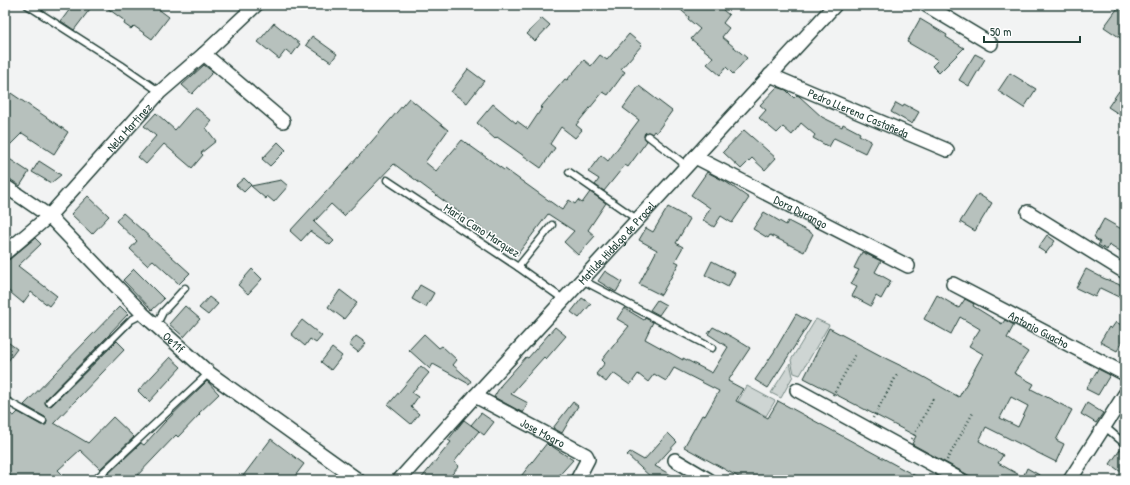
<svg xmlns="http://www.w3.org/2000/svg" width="1130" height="485" font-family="'Patrick Hand',sans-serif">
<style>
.green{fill:#ced5d3;stroke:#768984}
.building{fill:#b7c1bd;stroke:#1f3d34;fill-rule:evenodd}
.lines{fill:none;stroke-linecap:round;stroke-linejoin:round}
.lane-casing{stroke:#1f3d34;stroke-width:9}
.street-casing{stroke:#1f3d34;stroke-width:16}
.path{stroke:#1f3d34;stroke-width:2.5;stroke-dasharray:1 3;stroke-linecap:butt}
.lane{stroke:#fff;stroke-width:6}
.street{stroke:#fff;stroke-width:13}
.labels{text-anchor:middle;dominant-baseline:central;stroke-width:3;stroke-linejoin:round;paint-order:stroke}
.street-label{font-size:12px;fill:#1f3d34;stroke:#fff}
</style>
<rect width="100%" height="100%" fill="#f2f3f3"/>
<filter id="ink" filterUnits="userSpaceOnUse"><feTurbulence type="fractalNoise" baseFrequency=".025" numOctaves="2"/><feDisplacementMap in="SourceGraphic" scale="8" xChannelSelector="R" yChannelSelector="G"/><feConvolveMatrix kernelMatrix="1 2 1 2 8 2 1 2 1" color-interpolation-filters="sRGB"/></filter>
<g filter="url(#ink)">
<g class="green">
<polygon points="816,319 829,325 800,375 794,373 791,360"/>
<polygon points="790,363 793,376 781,398 771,393"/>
<polygon points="747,386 775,401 766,416 738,401"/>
</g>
<g class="building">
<polygon points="73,5 93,5 74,30 61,21"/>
<polygon points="103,5 153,5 169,17 152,39 134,26 131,29 124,24 125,21"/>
<polygon points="675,5 717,5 729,15 723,23 729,28 722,37 747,58 733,74 726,67 720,75 707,64 713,57 691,39 700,29 688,19 689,17"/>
<polygon points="1120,5 1125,5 1125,41 1104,27"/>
<polygon points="542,18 550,25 535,41 527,34"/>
<polygon points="920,19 947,35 946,37 964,48 939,73 932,66 938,60 907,42"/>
<polygon points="274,23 300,44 292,55 286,50 279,59 258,42"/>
<polygon points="629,34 642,45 621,69 625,72 608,95 603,92 576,125 582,130 575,138 561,127 550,144 555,148 541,168 497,137 495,139 477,123 493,104 516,123 517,121 528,129 542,108 541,107 565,79 567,80 584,60 591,66 600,55 607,60"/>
<polygon points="312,36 337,54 331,62 306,45"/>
<polygon points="975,54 985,59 969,86 959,80"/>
<polygon points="204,65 213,72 192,94 182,85"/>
<polygon points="468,69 484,81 467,103 451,92"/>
<polygon points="1010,73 1036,89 1024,108 998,91"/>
<polygon points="639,86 672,111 656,133 654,131 652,134 648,132 645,133 644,137 647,141 628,167 625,165 604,191 595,185 599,179 588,172 601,155 608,161 639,120 623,108"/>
<polygon points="777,87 786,90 794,98 797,95 799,96 822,117 842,127 843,124 860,133 859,135 871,141 865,153 834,138 829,147 813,138 815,135 801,123 792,135 783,127 777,133 759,118 766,110 760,105"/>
<polygon points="5,89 68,132 54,154 22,133 5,150"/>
<polygon points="1119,91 1125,95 1125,118 1108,107"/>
<polygon points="409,98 448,130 425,162 436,171 462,140 504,170 505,169 562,210 569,200 575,204 578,200 582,203 590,192 606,203 588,230 595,236 578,255 564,242 574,231 548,214 517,255 394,164 344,216 331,204 314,222 334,241 330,245 310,231 301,241 290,231 360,155"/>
<polygon points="896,103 903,107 904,104 919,112 912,124 891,112"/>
<polygon points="195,107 212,121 206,128 216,141 201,153 203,155 192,168 164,144 146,164 138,157 156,136 144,126 156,113 175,130"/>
<polygon points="744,130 776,158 765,170 752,158 741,169 723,152"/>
<polygon points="278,142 286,150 270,166 262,159"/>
<polygon points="5,156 29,172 20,186 10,179 5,178"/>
<polygon points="39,161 61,175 51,183 32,172"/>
<polygon points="707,172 726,182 749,198 732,223 721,216 714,227 703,220 710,208 691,195"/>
<polygon points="244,178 251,185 244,192 236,185"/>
<polygon points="281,180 288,186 274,202 267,196 266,199 251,186"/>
<polygon points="978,194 992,203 975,231 960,222"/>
<polygon points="88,196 109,216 92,234 71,214"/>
<polygon points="668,207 690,219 676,243 683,247 675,261 679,263 661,295 639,284 657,250 639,240 646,228 653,232"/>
<polygon points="764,212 786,225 788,221 813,234 804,252 770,235 768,238 753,229"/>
<polygon points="123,213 190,273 179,284 153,260 147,265 130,249 137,241 116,221"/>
<polygon points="1104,219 1125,231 1125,255 1109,245 1107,250 1098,245 1100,242 1095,239 1096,238 1094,237"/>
<polygon points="1047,235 1055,241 1046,253 1038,248"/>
<polygon points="35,238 41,244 18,266 57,296 49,306 31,292 23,303 5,288 5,261 10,259"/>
<polygon points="862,252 881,261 875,272 891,281 881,299 876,296 871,306 852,296 857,287 851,284 859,270 854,268"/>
<polygon points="712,261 735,273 728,287 705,275"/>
<polygon points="134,269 164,299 152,310 123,280"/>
<polygon points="252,269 262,279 248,294 238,285"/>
<polygon points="1086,269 1103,278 1125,287 1125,300 1100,288 1095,297 1076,288"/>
<polygon points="605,271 622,282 616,292 598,281"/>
<polygon points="420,285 434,293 426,307 412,299"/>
<polygon points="340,290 357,303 344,319 328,307"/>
<path d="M937,295l22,13 6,-9 9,5 -1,2 29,18 3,-4 9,5 -7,13 21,14 -14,21 20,11 -3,5 41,21 -16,30 8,4 -8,18 -70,-35 -7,14 24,14 -5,8 25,14 4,-9 21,12h-78l2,-3 -60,-33 4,-8 -112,-58 25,-50 58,31 35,17 37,21 24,-43 -14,-8 11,-17 -20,-12 -9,17 -27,-15zM1011,397l17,9 -10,21 -18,-9z"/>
<polygon points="209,297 218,304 208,315 199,308"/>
<polygon points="582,298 591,304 579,318 571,312"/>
<polygon points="657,300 666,305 659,315 650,310"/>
<polygon points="120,306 128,314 110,333 110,334 46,399 45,403 47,406 52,405 117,341 125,349 54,423 88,443 113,417 134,437 100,469 80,450 58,470 68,480 18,480 5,473 5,411 14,416 18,412 41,425 46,425 47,421 45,417 24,405"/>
<polygon points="185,306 200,319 184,337 169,324"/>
<polygon points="624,308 644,320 645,318 653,322 645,339 683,360 683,358 712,373 728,347 708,334 713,327 734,338 750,348 728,381 743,389 736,401 768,418 778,401 923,480 744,480 684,447 702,415 705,416 719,391 674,368 666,381 654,374 648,382 638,374 630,385 613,373 606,382 596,374 605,363 602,360 629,326 617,319"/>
<polygon points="796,314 810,322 768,388 755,380 774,352"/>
<polygon points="302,320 322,336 316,343 310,339 305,346 291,334"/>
<polygon points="1116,322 1125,327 1125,337 1117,351 1100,342 1109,327 1111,329"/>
<polygon points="555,327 566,336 546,359 544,357 511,394 528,403 523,413 494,397 501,385 526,357 528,358"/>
<polygon points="424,334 439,348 442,346 457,360 453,365 471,381 469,384 433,364 430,369 409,350"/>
<polygon points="356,336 366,343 358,352 349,345"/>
<polygon points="5,340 17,349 5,365"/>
<polygon points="332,348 342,356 331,370 321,362"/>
<polygon points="170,357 181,367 149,402 138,391"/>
<polygon points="421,366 429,373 412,393 418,397 411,407 419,414 411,424 388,405"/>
<polygon points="1098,369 1110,375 1098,395 1086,389"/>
<polygon points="207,381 219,394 199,413 200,414 178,437 176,435 133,480 111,480 106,476 141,443 144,445 164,423"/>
<polygon points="573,402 578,406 562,433 553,428"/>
<polygon points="1087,403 1103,413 1096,423 1081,414"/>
<polygon points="481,413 494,422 484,435 471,425"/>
<polygon points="464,420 479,431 454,462 459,466 447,480 420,480 451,442 448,440"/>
<polygon points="668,433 677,442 655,466 680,480 654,480 627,455 630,452 644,460"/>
<polygon points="271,439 304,464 292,480 240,480"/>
<polygon points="547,443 573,460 555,480 518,480"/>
<polygon points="1122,447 1125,448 1125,475 1110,464"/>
</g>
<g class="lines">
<g class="lane-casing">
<g id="lane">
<polyline points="27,5 121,65 160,92"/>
<polyline points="648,136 687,166"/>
<polyline points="569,172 638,220"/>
<polyline points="387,180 518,267 563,299"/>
<polyline points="518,267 552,225"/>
<polyline points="582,280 712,348"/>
<polyline points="156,326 163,312 185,288"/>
<polyline points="5,400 43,421"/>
<polyline points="49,402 131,320 143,314"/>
<polyline points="1104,426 1125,444"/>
<polyline points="95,480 209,373"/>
</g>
</g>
<g class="street-casing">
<g id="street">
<polyline points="926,5 991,44"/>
<polyline points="204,54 283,121"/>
<path id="s1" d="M770,75l177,75"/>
<path id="s2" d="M695,157l213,109"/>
<path id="s3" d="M5,186l44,30 94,98 66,59 149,107"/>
<polyline points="1028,212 1125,272"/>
<path id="s4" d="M5,253l44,-37 111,-124 44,-38 52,-49"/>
<path id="s5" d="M953,284l172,90"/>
<polyline points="797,390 961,480"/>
<path id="s6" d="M475,396l111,59 2,4 -11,21"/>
<polyline points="675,460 709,480"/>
<path id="s7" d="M399,480l76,-84 360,-391"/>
<polyline points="1070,480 1125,394"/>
</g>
</g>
<g class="path">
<polyline points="833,395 856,353"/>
<polyline points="873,418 898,373"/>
<polyline points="912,439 934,397"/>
<polyline points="947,460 974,411"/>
</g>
<use href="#lane" class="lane"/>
<use href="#street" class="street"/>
</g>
</g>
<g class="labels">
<g class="street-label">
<text stroke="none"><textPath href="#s1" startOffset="96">Pedro LLerena Castañeda</textPath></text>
<text stroke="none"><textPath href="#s4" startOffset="177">Nela Martinez</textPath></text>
<text stroke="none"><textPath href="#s2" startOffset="119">Dora Durango</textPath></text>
<text transform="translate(482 230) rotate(33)">Maria Cano Marquez</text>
<text stroke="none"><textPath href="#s7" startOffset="322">Matilde Hidalgo de Procel</textPath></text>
<text stroke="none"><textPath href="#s5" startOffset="97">Antonio Guacho</textPath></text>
<text stroke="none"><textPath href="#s3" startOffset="231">Oe11f</textPath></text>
<text stroke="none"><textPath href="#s6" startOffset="77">Jose Mogro</textPath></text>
</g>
</g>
<rect width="1130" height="485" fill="none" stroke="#fff" stroke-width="20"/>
<rect x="10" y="10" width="1110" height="465" fill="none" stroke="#1f3d34" stroke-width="1.5" filter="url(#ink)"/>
<path d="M984 36v6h96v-6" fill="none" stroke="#1f3d34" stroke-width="2"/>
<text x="990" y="36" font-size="12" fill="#1f3d34" stroke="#ffffff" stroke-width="3" paint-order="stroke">50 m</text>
</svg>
